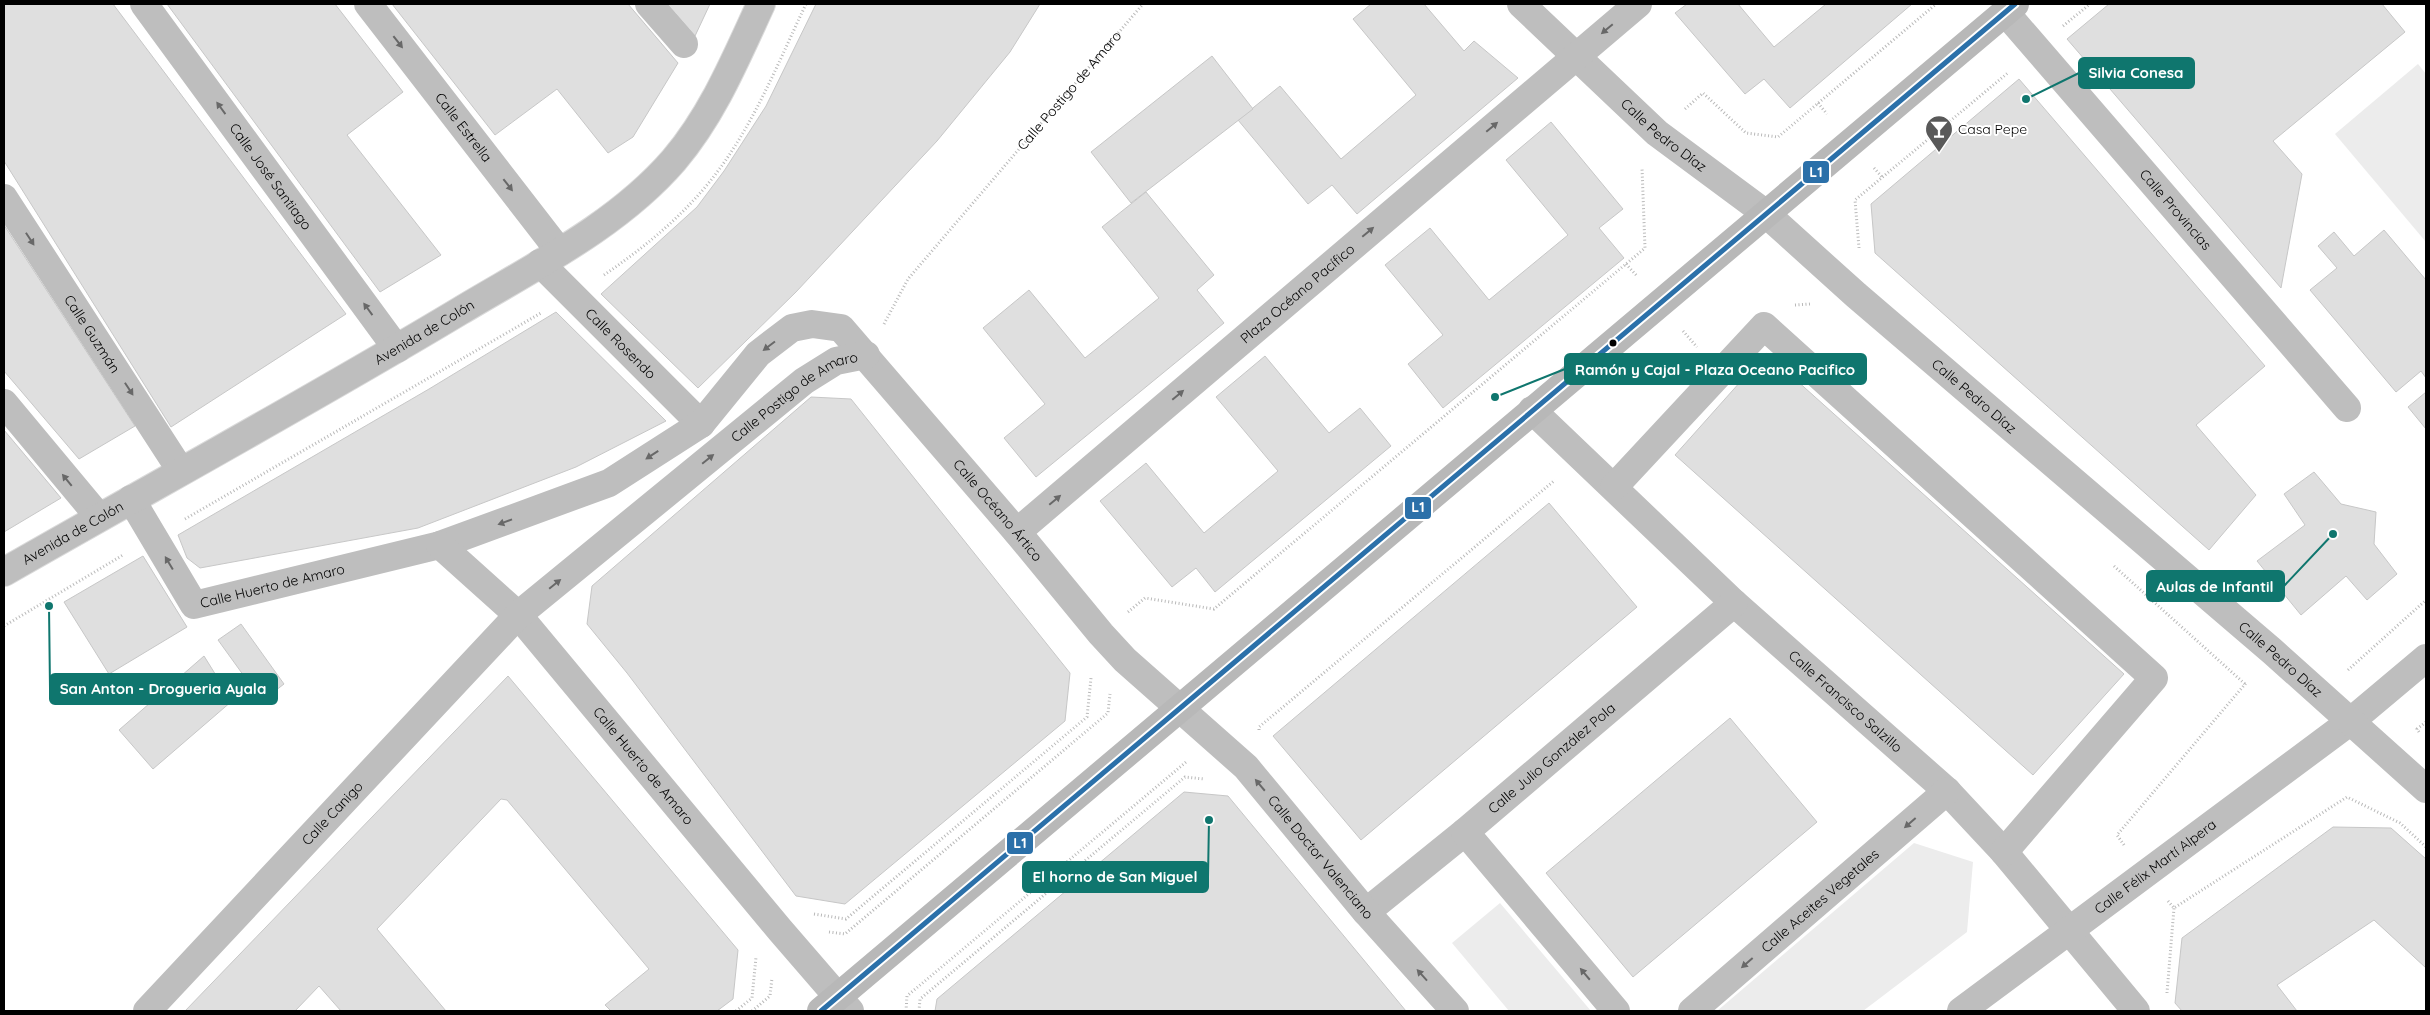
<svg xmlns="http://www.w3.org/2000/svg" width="2430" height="1015" font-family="Quicksand,sans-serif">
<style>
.green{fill:#ececec}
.building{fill:#dfdfdf;stroke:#c7c7c7}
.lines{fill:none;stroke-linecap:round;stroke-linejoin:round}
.primary-casing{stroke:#dbdbdb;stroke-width:30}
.path{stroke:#b9b9b9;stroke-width:3;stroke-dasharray:1 2.5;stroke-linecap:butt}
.pedestrian{stroke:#bebebe;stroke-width:28}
.minor{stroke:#bebebe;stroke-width:28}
.tertiary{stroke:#bebebe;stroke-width:28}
.secondary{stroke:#b8b8b8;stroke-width:28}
.primary{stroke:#bebebe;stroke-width:28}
.bus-1-casing{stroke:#fff;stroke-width:9}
.bus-1{stroke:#2b70a9;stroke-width:5}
.oneway{fill:#686868}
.bus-dot{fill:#000;stroke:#fff;stroke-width:2}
.labels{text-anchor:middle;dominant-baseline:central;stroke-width:4;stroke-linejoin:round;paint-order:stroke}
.street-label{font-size:14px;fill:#000;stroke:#fff}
.poi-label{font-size:14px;fill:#000;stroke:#fff;text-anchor:start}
.leader{fill:none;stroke:#0f766e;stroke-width:2}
.callout-dot{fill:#0f766e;stroke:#fff;stroke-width:2}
.callout{fill:#0f766e;stroke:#0f766e;stroke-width:2}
.callout-label{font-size:15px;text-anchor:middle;font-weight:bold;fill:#fff}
.line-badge{stroke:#fff;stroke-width:2}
.badge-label{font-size:14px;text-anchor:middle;font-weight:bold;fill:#fff}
</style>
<rect width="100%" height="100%" fill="#fff"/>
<g class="green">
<polygon points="2418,64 2426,74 2426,242 2335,134"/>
<polygon points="1914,843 1973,862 1967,932 1863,1011 1717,1011"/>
<polygon points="1500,903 1591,1011 1509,1011 1452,943"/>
</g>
<g class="building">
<polygon points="4,4 113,4 346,314 171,427 4,161"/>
<polygon points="167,4 335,4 403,92 347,135 441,255 380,292"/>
<polygon points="392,4 628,4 678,63 633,137 608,153 557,89 495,135"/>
<polygon points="667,4 710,4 695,36"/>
<polygon points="816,4 1040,4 1010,52 937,141 796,292 698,388 601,294 697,207 724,171 766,106"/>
<polygon points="1371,4 1424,4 1464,51 1474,41 1518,78 1357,214 1332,185 1308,204 1238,120 1280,86 1341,159 1416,95 1353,19"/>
<polygon points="1687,4 1738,4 1774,47 1826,4 1912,4 1790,108 1764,79 1745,94 1675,13"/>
<polygon points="2109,4 2382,4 2405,32 2273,141 2302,174 2281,288 2067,39"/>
<polygon points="1212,56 1253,109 1131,203 1091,152"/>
<polygon points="2019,79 2265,366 2196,425 2256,495 2209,550 1875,253 1871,204"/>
<polygon points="1551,122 1623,209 1599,228 1624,258 1443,408 1408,364 1443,335 1385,265 1430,228 1489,300 1568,235 1506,160"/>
<polygon points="1146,192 1214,275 1197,290 1224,323 1036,477 1004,438 1045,404 983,328 1029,290 1085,358 1159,298 1102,227"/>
<polygon points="4,225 135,426 79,459 4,371"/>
<polygon points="2384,230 2426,280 2426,378 2421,371 2396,392 2310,290 2337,268 2318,246 2334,232 2354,256"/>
<polygon points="556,312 666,421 576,467 418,528 200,568 187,558 178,535 429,389"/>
<polygon points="1766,353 2124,674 2033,775 1675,455"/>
<polygon points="1265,356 1329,433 1360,408 1391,446 1215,592 1196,568 1172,587 1100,501 1146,463 1204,533 1278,471 1216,397"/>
<polygon points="2426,392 2426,429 2408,407"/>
<polygon points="811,397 851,399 1070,673 1065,721 845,904 796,896 627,673 587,624 592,586"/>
<polygon points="4,430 61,498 4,532"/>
<polygon points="2314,472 2341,504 2376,512 2374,544 2397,574 2367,600 2346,576 2301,615 2257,561 2305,525 2284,494"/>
<polygon points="1549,503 1637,607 1361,840 1273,736"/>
<polygon points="143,556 187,627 109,674 64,602"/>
<polygon points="241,624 284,684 262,701 218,640"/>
<polygon points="204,656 232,701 153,769 119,730"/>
<polygon points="508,676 738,950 733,999 717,1011 611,1011 605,1005 649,969 507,800 501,799 377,929 446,1011 341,1011 319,986 295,1011 185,1011"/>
<polygon points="1730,718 1817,822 1633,977 1546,873"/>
<polygon points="1184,792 1228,796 1406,1011 935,1011 937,999"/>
<polygon points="2333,827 2391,828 2426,859 2426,968 2374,920 2277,985 2297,1011 2182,1011 2175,1003 2182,938"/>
</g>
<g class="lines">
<g class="primary-casing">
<g id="primary">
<path id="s17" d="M4,572c152,-87 306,-171 456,-261 73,-44 157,-85 214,-151 39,-46 62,-102 87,-156"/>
</g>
</g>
<g class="path">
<polyline points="2063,26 2090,4"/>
<polyline points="1818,103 1827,114"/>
<polyline points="1685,109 1703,93 1746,133 1778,137 1936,4"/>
<polyline points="1874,168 1882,177"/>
<polyline points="1859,248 1855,200 2009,72"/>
<polyline points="1626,264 1637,276"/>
<path d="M604,275c38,-26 73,-54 103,-90 44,-53 70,-120 99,-181"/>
<polyline points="1795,305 1811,304"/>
<path id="s1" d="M884,324l24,-45 235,-275"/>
<polyline points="1683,331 1697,347"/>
<polyline points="185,519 541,313"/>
<polyline points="2114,566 2245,684"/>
<polyline points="1128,612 1145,598 1214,609 1645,248 1642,168"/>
<polyline points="4,626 123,555"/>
<polyline points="2348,670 2426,600"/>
<polyline points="1259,730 1259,727 1555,480"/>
<polyline points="2419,732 2417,729 2426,722"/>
<polyline points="2124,845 2117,835 2246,683"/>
<polyline points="2168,901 2174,908 2347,797 2400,823 2426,847"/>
<polyline points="814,914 846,919 1087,717 1091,678"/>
<polyline points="829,932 845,934 1108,713 1110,694"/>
<polyline points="2167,993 2174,908"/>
<polyline points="736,1011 752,998 756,957"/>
<polyline points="752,1011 770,996 772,978"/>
<polyline points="906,1011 907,996 1186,762"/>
<polyline points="919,1011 920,999 1185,777 1204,779"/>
</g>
<g class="pedestrian">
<path id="s2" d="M540,263l161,161"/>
<polyline points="1366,912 1465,832"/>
</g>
<g class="minor">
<path id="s3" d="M144,4l253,345"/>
<path id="s4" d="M368,4l192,248"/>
<polyline points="649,4 684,44"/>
<path id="s5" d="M1521,4l136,129 108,80"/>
<path id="s6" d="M2005,12l342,396"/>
<path id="s7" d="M4,198l177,273"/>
<polyline points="4,403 99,517"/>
<path id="s8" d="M1532,410l202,193 213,188 57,61 132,159"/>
<polyline points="1614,487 1764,326 2154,678 2004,852"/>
<path id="s9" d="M131,499l63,106 246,-60 169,-62 92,-59 57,-70 34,-26 20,-4 29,4 176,204 84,102 24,26 121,107 120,145 89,99"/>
<path id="s10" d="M1017,532l621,-528"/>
<path id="s11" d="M440,545l78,70 262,315 70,81"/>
<path id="s12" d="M147,1011l371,-396 286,-234 32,-20 30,-6"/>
<path id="s13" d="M1616,1011l-151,-179 269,-229"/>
<path id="s14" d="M1692,1011l255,-220"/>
<path id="s15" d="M1961,1011l390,-290 75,-63"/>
</g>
<path class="tertiary" id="s16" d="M1765,213l91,82 416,356 154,138"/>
<path class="secondary" d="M821,1011c400,-334 795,-673 1194,-1007"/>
<use href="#primary" class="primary"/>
<g class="bus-1-casing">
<polyline id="bus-1" points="821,1011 2015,4"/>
</g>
<use href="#bus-1" class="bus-1"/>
</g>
<defs><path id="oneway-solid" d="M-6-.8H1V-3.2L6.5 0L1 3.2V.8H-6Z" transform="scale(1.25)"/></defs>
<g class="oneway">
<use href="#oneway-solid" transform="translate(1607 29) rotate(140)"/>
<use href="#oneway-solid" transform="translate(398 42) rotate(52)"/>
<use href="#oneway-solid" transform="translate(221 108) rotate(-126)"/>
<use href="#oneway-solid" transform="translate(1492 127) rotate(-40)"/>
<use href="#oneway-solid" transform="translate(508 185) rotate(52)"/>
<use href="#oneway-solid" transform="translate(1368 232) rotate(-40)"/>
<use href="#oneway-solid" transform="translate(30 239) rotate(57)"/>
<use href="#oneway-solid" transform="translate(368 309) rotate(-126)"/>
<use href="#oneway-solid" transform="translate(769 346) rotate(143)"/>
<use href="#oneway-solid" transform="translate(129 389) rotate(57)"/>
<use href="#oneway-solid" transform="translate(1178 395) rotate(-40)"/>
<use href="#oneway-solid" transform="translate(652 455) rotate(147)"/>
<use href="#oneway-solid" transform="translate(708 459) rotate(-39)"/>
<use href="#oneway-solid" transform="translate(67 480) rotate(-129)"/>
<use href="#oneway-solid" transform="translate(1055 500) rotate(-40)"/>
<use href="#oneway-solid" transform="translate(505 522) rotate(160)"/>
<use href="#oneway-solid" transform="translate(169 563) rotate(-121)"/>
<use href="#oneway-solid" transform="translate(555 584) rotate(-39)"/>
<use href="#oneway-solid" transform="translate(1260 785) rotate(-130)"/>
<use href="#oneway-solid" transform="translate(1910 823) rotate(139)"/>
<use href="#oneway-solid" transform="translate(1747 963) rotate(139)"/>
<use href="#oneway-solid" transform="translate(1585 974) rotate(-130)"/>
<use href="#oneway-solid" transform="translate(1422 975) rotate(-132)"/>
</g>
<defs>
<g id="bar-pin" transform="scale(1.4375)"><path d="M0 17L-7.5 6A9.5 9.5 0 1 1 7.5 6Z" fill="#595959" stroke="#fff"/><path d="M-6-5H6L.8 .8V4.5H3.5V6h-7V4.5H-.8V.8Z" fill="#fff"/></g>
</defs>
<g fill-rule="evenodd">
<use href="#bar-pin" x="1939" y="129"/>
</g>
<circle class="bus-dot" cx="1613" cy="343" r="4.5"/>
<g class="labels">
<g class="street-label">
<text stroke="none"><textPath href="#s1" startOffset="299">Calle Postigo de Amaro</textPath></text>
<text stroke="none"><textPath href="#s4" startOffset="156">Calle Estrella</textPath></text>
<text stroke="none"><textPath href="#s5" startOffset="194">Calle Pedro Díaz</textPath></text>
<text stroke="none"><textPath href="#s3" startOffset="214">Calle José Santiago</textPath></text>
<text stroke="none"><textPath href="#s6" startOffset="261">Calle Provincias</textPath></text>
<text stroke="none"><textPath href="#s10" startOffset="368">Plaza Océano Pacífico</textPath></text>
<text stroke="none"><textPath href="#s17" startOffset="484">Avenida de Colón</textPath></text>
<text stroke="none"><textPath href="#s7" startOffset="162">Calle Guzmán</textPath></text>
<text stroke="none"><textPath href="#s2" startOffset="114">Calle Rosendo</textPath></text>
<text stroke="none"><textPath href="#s16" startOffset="278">Calle Pedro Díaz</textPath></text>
<text stroke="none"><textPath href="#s12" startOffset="896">Calle Postigo de Amaro</textPath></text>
<text stroke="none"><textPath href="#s9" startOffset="1089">Calle Océano Ártico</textPath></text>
<text stroke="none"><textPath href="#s17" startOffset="79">Avenida de Colón</textPath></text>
<text stroke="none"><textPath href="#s9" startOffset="204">Calle Huerto de Amaro</textPath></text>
<text stroke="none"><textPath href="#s16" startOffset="682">Calle Pedro Díaz</textPath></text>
<text stroke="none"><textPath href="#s8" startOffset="428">Calle Francisco Salzillo</textPath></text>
<text stroke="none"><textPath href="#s13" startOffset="348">Calle Julio González Pola</textPath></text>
<text stroke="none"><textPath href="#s11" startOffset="301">Calle Huerto de Amaro</textPath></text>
<text stroke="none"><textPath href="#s12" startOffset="271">Calle Canigo</textPath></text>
<text stroke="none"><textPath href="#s9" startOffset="1564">Calle Doctor Valenciano</textPath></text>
<text stroke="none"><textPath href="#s15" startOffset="242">Calle Félix Martí Alpera</textPath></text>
<text stroke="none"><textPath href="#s14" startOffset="169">Calle Aceites Vegetales</textPath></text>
</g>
<g class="poi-label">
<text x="1958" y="129">Casa Pepe</text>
</g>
</g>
<path class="leader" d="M2026 99L2079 73M1495 397L1565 369M2333 534L2284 586M49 606L50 689M1209 820L1208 877"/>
<g class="callout-dot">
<circle cx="2026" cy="99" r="5"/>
<circle cx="1495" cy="397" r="5"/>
<circle cx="2333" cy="534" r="5"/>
<circle cx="49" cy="606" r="5"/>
<circle cx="1209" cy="820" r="5"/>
</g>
<g class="callout">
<rect x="2079" y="58" width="115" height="30" rx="5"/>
<rect x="1565" y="354" width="301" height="30" rx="5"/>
<rect x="2147" y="571" width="137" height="30" rx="5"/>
<rect x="50" y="674" width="227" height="30" rx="5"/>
<rect x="1023" y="862" width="185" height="30" rx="5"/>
</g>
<g class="callout-label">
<text x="2136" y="78">Silvia Conesa</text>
<text x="1715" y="375">Ramón y Cajal - Plaza Oceano Pacifico</text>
<text x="2215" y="592">Aulas de Infantil</text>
<text x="163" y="694">San Anton - Drogueria Ayala</text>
<text x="1115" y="882">El horno de San Miguel</text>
</g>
<g class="line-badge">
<rect x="1802" y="160" width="28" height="24" rx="5" fill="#2b70a9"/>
<rect x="1404" y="496" width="28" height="24" rx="5" fill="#2b70a9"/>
<rect x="1006" y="831" width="28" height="24" rx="5" fill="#2b70a9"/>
</g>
<g class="badge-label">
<text x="1816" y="177">L1</text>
<text x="1418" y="512">L1</text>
<text x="1020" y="848">L1</text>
</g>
<rect width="2430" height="1015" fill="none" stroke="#000000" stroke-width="10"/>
</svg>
